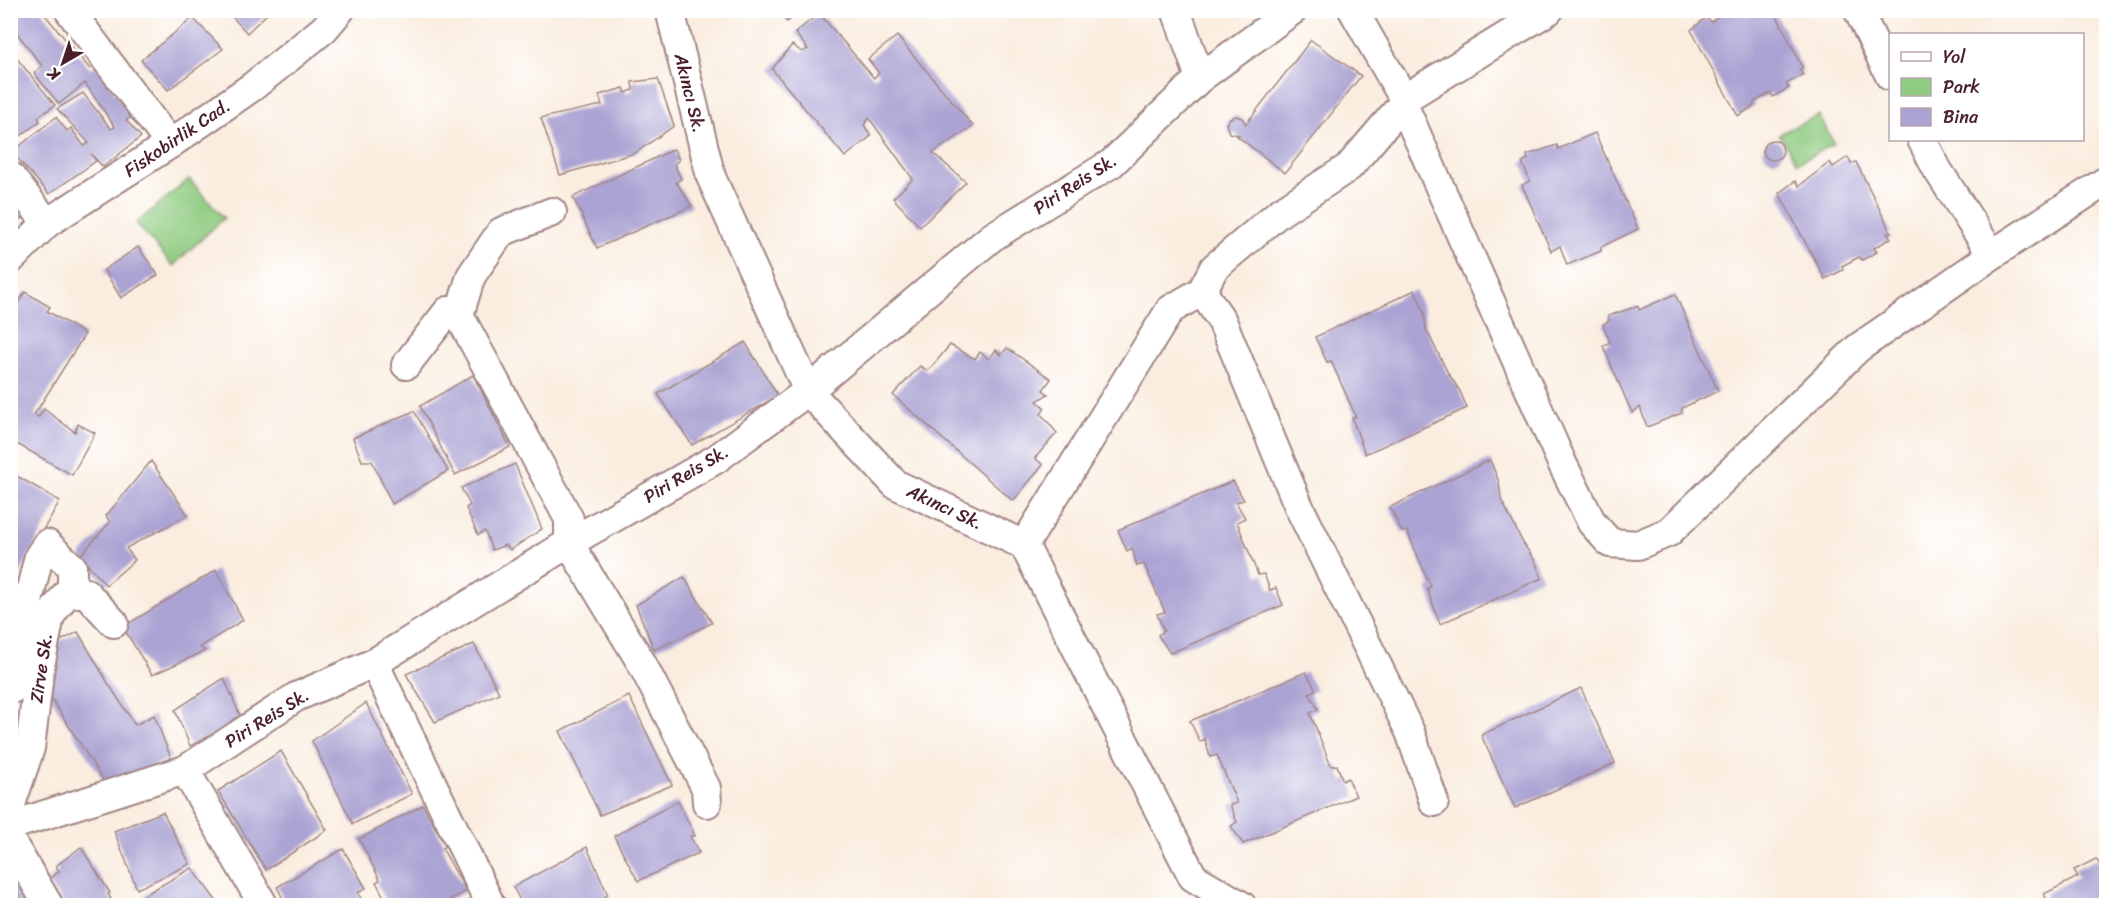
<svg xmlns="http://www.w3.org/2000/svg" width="2117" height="916" font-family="Sriracha,sans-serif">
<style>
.green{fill:#8fcb80;stroke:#6c7556;stroke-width:1.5}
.building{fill:#aba3d3}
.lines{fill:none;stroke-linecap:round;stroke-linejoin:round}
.street-casing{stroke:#a28685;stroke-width:32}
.street{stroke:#fff;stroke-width:28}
.labels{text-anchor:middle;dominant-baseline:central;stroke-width:5;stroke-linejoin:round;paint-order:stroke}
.street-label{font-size:18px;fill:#4a1f2b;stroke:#fff}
</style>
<rect width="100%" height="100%" fill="#fff"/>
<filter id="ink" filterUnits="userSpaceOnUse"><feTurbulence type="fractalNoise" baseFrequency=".0167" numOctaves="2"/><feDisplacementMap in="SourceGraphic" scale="12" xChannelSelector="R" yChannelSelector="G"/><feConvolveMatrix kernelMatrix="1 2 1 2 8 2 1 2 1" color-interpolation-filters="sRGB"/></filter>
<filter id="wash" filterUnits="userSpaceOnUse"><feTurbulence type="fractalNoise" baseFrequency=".008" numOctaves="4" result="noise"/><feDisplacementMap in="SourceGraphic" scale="24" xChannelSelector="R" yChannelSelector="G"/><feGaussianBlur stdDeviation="1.35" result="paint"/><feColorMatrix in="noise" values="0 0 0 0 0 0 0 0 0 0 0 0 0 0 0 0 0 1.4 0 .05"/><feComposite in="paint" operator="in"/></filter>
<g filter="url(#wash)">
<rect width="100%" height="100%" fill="#faeddf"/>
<g class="green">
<polygon points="1819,115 1834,144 1797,163 1779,134"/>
<polygon points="189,179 224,218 173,266 136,223"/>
</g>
<g id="blocks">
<g class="building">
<polygon points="10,10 41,10 90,69 96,65 132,117 126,120 141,137 103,167 91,154 96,161 49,194 12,152 56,117 67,131 71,128 84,146 89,143 57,109 83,93 111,129 115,127 85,83 59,104 34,73 42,66 17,33 10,38"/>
<polygon points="226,10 271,10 247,33"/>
<polygon points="778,10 803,10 787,22"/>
<polygon points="1726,10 1774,10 1803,69 1799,69 1803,75 1786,84 1789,88 1773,97 1771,93 1754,102 1754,106 1738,116 1691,30 1707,17 1711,22"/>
<polygon points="819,13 874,78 879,73 868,59 897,36 973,126 933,153 966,182 920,227 893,198 913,179 869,118 864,125 871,136 845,157 772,69 792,45 802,52 808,49 795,33"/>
<polygon points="193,18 223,49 168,90 141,60"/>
<polygon points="1311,40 1361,76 1285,173 1237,136 1239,135 1229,133 1226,124 1230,118 1236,116 1242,118 1246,124"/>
<polygon points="10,50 55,105 38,117 40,121 14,141 10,137"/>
<polygon points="658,79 674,126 635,153 560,175 541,118 602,105 599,95 624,88 626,93 633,90 632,82"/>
<polygon points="1595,133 1638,229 1601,247 1601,251 1567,265 1560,246 1551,251 1522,185 1530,181 1522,162 1528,159 1527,155 1557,145 1558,149"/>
<circle cx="1773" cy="150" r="10"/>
<polygon points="674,149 679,160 674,164 681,179 676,182 692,206 597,248 573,197"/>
<polygon points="1848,157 1851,164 1856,162 1891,232 1887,233 1891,238 1874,248 1877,252 1862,260 1859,257 1842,266 1843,270 1825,279 1779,193 1795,181 1799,186 1830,162 1833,167"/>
<polygon points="10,184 27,211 10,232"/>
<polygon points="138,247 158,275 121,298 104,270"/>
<polygon points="1415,290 1424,312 1426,329 1448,373 1460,391 1467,408 1365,454 1352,418 1356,417 1331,361 1327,362 1315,337"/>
<polygon points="25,292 50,307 47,311 85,334 34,415 39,417 44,409 75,432 78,424 95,433 72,475 10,440 10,316"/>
<polygon points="1675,294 1718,391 1682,408 1682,413 1647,427 1640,407 1632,413 1603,346 1610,342 1603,324 1609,321 1608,316 1638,306 1639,310"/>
<polygon points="745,342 778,396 692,445 658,394"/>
<polygon points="950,345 975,359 980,352 989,359 996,350 1001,355 1007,348 1051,379 1043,390 1048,394 1037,401 1045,408 1041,414 1057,433 1035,458 1043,465 1013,501 893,395 920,366 928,371"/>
<polygon points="473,375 510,447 455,475 420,406"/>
<polygon points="414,411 448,471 392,504 372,461 362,461 353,438"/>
<polygon points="1490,460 1499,482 1501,499 1523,543 1535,561 1542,578 1440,624 1427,588 1431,587 1407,531 1402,532 1390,507"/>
<polygon points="151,461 188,515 126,548 135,560 106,585 80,556 110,522 106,516"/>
<polygon points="515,464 542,529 510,550 506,545 492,550 485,531 478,535 466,508 470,505 461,488"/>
<polygon points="10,472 60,501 32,549 10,595"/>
<polygon points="1233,481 1244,500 1236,502 1245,518 1237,522 1258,575 1264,574 1270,590 1276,588 1283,605 1170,653 1158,635 1164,631 1157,614 1165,612 1144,564 1137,566 1132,548 1127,551 1118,530"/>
<polygon points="216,570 243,620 200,647 205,651 152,675 123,627"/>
<polygon points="684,577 712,623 654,650 636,605"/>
<polygon points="78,632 108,683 135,725 154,715 171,758 108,788 43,685 52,645"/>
<polygon points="474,644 499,693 435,722 406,674"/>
<polygon points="1306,672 1316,690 1309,693 1318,709 1310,713 1331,766 1337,765 1343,781 1348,778 1356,796 1243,844 1231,826 1237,822 1230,805 1237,803 1217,755 1210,757 1205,739 1200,742 1190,721"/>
<polygon points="224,678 242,720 190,746 175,710"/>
<polygon points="1581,688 1615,763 1515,808 1481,735"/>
<polygon points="629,696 672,785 600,815 560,731"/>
<polygon points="366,703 412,794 353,824 312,741"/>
<polygon points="281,751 327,830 266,870 218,791"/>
<polygon points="678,801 695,836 690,836 699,853 638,881 614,836"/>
<polygon points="423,805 445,846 442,848 466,891 438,906 389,906 376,882 380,880 359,839"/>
<polygon points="163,812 190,864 137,889 114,831"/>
<polygon points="81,847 110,893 108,894 115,906 66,906 47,882 59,871 56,866"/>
<polygon points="587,847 608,895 604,897 608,906 523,906 513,887"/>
<polygon points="343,849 366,888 358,893 365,906 287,906 277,887"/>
<polygon points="2096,859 2102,868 2106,865 2106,906 2050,906 2044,894 2078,877 2074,870"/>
<polygon points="192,868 220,906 152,906 144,895"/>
<polygon points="13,883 25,906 10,906 10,885"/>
</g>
</g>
</g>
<g filter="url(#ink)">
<use href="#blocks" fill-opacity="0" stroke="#a28685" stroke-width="1.5"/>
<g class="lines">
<g class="street-casing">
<g id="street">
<polyline points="69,10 170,144"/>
<polyline points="670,10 711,177 808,391 895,484 1024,545 1193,877 1242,906"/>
<polyline points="1176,10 1200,78"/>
<polyline points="1353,10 1404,99"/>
<polyline points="1858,10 1890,76"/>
<polyline points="1403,104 1562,463 1592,523 1610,543 1638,545 1669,532 1858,348 2002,248 2106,181"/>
<polyline points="1922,140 1937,169 1992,255"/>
<polyline points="10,176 47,223"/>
<polyline points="10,260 47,223 170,144 252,87 324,29 340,10"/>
<polyline points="1202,291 1222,321 1299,507 1410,732 1434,802"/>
<polyline points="459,315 471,276 501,232 552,212"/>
<polyline points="406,365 448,311 459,315 569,519 569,543 641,662 706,788 707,803"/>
<polyline points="1024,545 1170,310 1202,291 1214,268 1279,213 1349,167 1403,104 1404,99 1549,10"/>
<polyline points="374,663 491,906"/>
<polyline points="12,689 17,647 39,556 47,544 72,567 72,593"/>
<polyline points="185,770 264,906"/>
<polyline points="10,807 30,748 40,666 50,616 67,593 86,593 114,623"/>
<polyline points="10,826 185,770 296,697 374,663 569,543 716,459 808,391 992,237 1112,163 1200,78 1293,10"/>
<polyline points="10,840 49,906"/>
</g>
</g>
<use href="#street" class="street"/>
</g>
</g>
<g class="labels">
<g class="street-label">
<text transform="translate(690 93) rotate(76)">Akıncı Sk.</text>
<text transform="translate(177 138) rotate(-34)">Fiskobirlik Cad.</text>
<text transform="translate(1075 184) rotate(-33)">Piri Reis Sk.</text>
<text transform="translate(686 474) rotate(-31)">Piri Reis Sk.</text>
<text transform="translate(945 507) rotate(25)">Akıncı Sk.</text>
<text transform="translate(41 668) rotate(-82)">Zirve Sk.</text>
<text transform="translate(267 718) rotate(-32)">Piri Reis Sk.</text>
</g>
</g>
<rect width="2117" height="916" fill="none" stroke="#fff" stroke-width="36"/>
<rect x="1889" y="33" width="195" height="108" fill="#ffffff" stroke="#b7a5aa" stroke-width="1.5"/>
<rect x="1901" y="52" width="30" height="9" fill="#ffffff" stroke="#b7a5aa" stroke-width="1.5"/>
<text x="1943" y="63" font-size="18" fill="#4a1f2b">Yol</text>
<rect x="1901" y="78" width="30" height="18" fill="#8fcb80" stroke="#b7a5aa" stroke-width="1.5"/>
<text x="1943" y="93" font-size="18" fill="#4a1f2b">Park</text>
<rect x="1901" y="108" width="30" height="18" fill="#aba3d3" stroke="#b7a5aa" stroke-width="1.5"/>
<text x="1943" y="123" font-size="18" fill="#4a1f2b">Bina</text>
<g transform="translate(63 63) rotate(219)" stroke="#ffffff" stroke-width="4.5" paint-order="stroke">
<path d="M0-4.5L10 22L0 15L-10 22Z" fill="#4a1f2b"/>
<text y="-9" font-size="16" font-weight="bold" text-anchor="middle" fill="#4a1f2b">K</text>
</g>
</svg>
